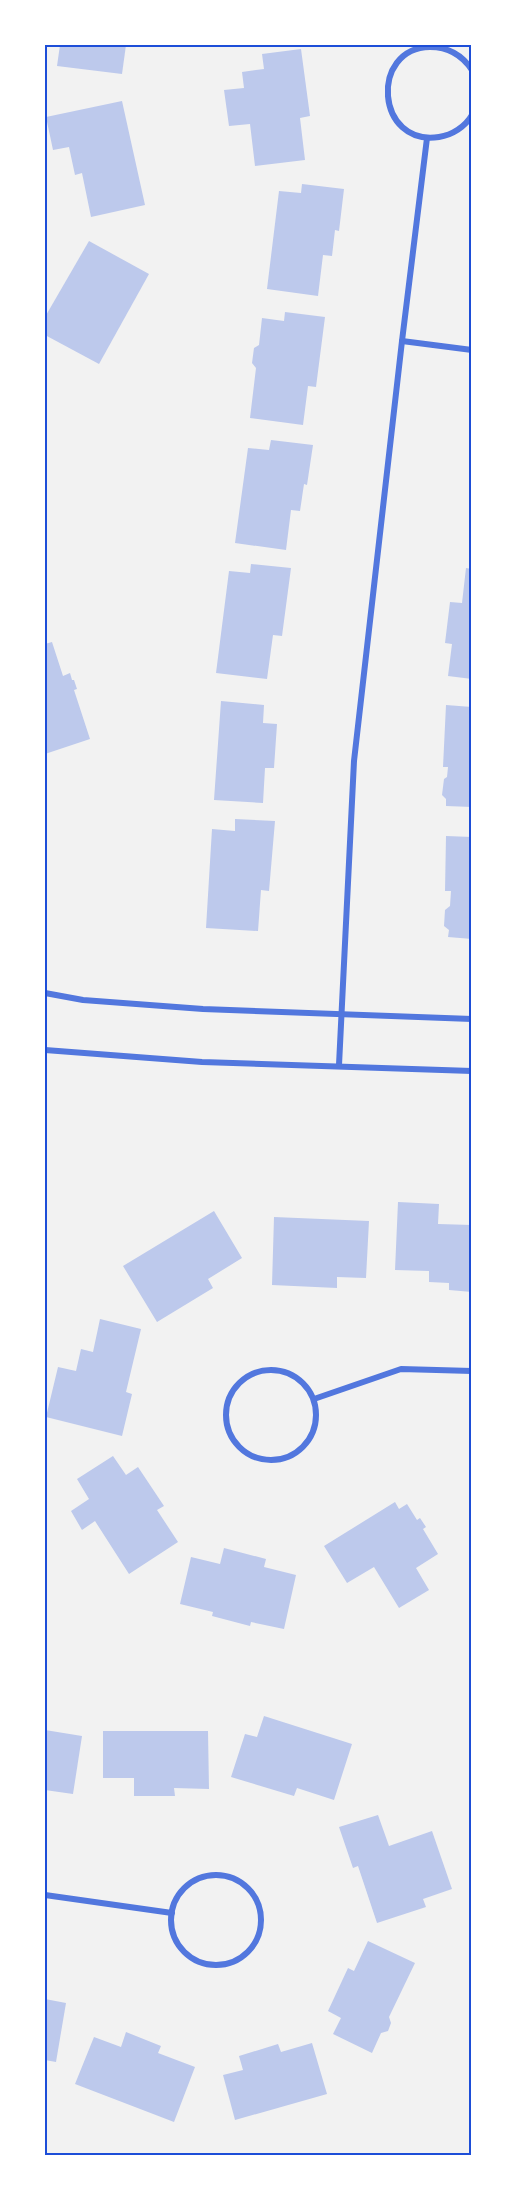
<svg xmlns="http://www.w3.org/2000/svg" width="517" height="2200" font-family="Mulish,sans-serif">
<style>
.building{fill:#bdc9ec}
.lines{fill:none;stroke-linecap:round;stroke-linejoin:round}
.minor{stroke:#5277de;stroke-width:6}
.neatline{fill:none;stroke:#1d4ed8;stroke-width:2}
</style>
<rect width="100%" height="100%" fill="#f2f2f2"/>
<g class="building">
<polygon points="60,45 126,45 122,74 57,66"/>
<polygon points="301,49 310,116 300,118 305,160 255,166 250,124 229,126 224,90 244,88 242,72 264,69 262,54"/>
<polygon points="122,101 145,205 91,217 82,173 75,175 69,147 53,150 46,117"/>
<polygon points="302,184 344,189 339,231 335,230 332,256 323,255 318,296 267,289 279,191 301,193"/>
<polygon points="89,241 149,274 99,364 45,335 45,317"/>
<polygon points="285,312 325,317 316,387 308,386 303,425 250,418 256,368 252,363 254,348 259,345 262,318 284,321"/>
<polygon points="271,440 313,445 307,485 304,484 300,511 291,510 286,550 235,543 248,448 269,450"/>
<polygon points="251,564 291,568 282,636 273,635 267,679 216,673 229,571 250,573"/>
<polygon points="466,568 472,569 472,679 448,676 452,644 445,643 450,602 462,603"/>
<polygon points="52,642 63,676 70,673 72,680 74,680 77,689 74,690 90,739 45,754 45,644"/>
<polygon points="221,701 264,705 263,723 277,724 274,768 265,768 263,803 214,800"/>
<polygon points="446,705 472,707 472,807 446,806 446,799 442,795 444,779 447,777 448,767 443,767"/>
<polygon points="235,819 275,821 269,891 261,890 258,931 206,928 212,829 235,831"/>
<polygon points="446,836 472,837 472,939 448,937 449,930 444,926 445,910 450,906 451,891 445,891"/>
<polygon points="398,1202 439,1204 438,1224 472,1225 472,1292 449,1290 449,1283 429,1282 429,1271 395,1270"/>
<polygon points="214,1211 242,1258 208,1279 213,1288 157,1322 123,1266"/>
<polygon points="274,1217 369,1221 366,1278 337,1277 337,1288 272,1285"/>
<polygon points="100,1319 141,1329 126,1392 132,1394 122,1436 46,1417 58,1367 76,1371 81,1349 93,1352"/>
<polygon points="113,1456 126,1475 138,1467 164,1506 157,1510 178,1542 129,1574 95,1521 82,1530 71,1511 89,1499 77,1479"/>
<polygon points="395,1502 399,1509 407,1504 417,1520 420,1518 426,1527 423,1529 438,1554 416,1568 429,1590 399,1608 374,1567 347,1583 324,1546"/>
<polygon points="224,1548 266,1559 264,1567 296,1575 284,1629 251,1622 250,1626 212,1616 213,1612 180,1604 191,1557 220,1564"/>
<polygon points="264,1716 352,1744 334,1800 297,1788 294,1796 231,1777 245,1734 257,1737"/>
<polygon points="45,1730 82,1736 73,1794 45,1790"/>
<polygon points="103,1731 208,1731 209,1789 174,1788 175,1796 134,1796 134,1778 103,1778"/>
<polygon points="378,1815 389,1846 432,1831 452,1889 423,1899 426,1907 377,1923 358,1866 353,1868 339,1827"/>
<polygon points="368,1941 415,1963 389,2017 391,2023 388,2031 381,2033 372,2053 333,2034 341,2018 328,2011 348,1968 354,1971"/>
<polygon points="45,1999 66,2003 56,2062 45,2060"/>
<polygon points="126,2032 161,2046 158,2053 195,2067 174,2122 75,2084 94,2037 121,2047"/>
<polygon points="312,2043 327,2094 235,2120 223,2075 243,2070 239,2056 278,2044 281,2052"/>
</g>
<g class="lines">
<g class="minor">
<path d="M472,70c-10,-15 -24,-23 -42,-23 -61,1 -54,100 9,90 13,-2 26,-10 33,-22"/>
<polyline points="402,341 472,350"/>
<polyline points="45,993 83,1000 203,1009 472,1019"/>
<polyline points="45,1050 202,1062 472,1071"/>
<polyline points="339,1065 354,761 402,341 427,138"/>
<circle cx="271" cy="1415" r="45"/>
<polyline points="314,1399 401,1369 472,1371"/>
<circle cx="216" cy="1920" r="45"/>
<polyline points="45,1895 172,1913"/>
</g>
</g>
<rect width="517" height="2200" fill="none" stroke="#ffffff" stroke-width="93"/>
<rect x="46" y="46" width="424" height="2108" class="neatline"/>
</svg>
